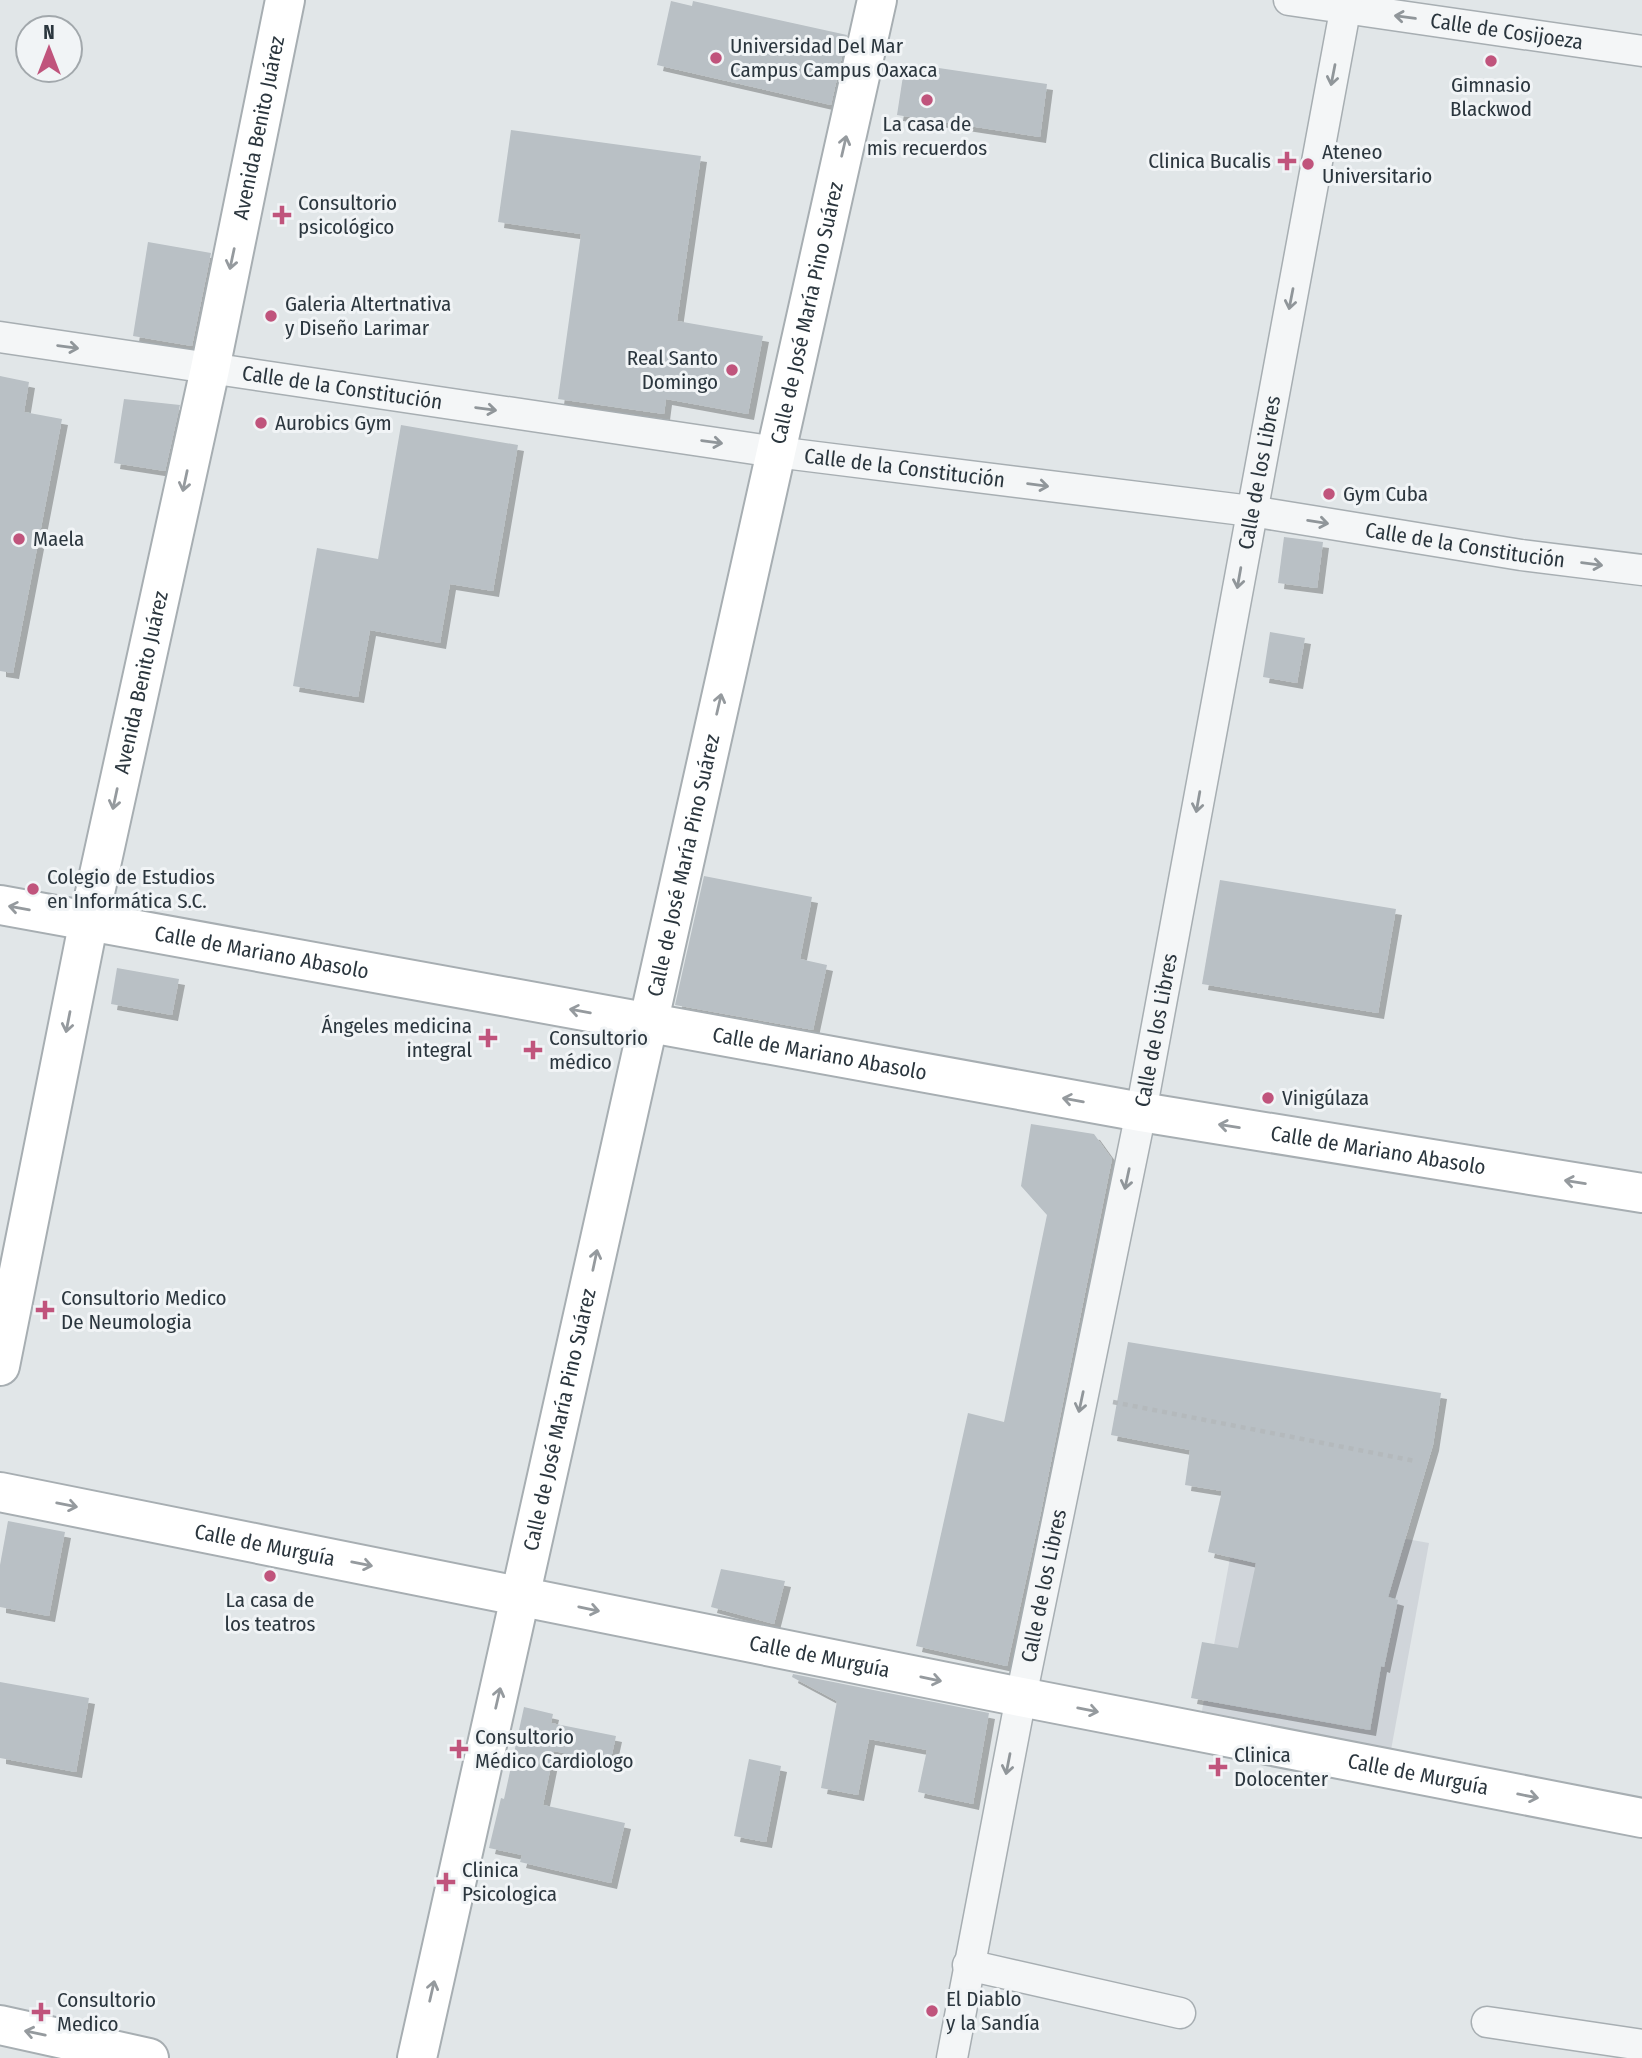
<svg xmlns="http://www.w3.org/2000/svg" width="1642" height="2058" font-family="'Fira Sans Condensed',sans-serif">
<style>
.built{fill:#d0d5da}
.building{fill:#b9c0c5;filter:url(#shadow)}
.lines{fill:none;stroke-linecap:round;stroke-linejoin:round}
.street-casing{stroke:#a7aeb2;stroke-width:33}
.secondary-casing{stroke:#a7aeb2;stroke-width:42}
.path{stroke:#b4b9bc;stroke-width:4.5;stroke-dasharray:5 5;stroke-linecap:butt}
.street{stroke:#f4f6f7;stroke-width:30}
.secondary{stroke:#fff;stroke-width:38}
.oneway{stroke:#90969a}
.oneway2{stroke:#959a9e}
.poi-dot{fill:#c0547c;stroke:#f1f4f6;stroke-width:2.5}
.labels{text-anchor:middle;dominant-baseline:central;stroke-width:6;stroke-linejoin:round;paint-order:stroke}
.street-label{font-size:21px;fill:#2b363e;stroke:#f1f4f6}
.poi-label{font-size:21px;fill:#2b363e;stroke:#f1f4f6;text-anchor:start}
</style>
<defs>
<filter id="shadow"><feDropShadow dx="6" dy="6" stdDeviation="0" flood-color="#0004"/></filter>
</defs>
<rect width="100%" height="100%" fill="#e1e6e8"/>
<polygon class="built" points="1239,1509 1429,1543 1391,1750 1201,1716"/>
<g class="building">
<polygon points="671,1 692,6 693,1 847,35 831,105 657,65"/>
<polygon points="905,63 1047,84 1040,137 897,115"/>
<polygon points="511,130 701,156 677,321 763,336 748,414 666,399 664,414 558,399 581,234 498,222"/>
<polygon points="148,242 211,253 192,346 133,336"/>
<polygon points="0,376 29,382 24,412 62,419 13,673 0,671"/>
<polygon points="124,399 180,405 165,471 114,463"/>
<polygon points="401,425 518,445 493,591 450,584 440,643 370,630 358,697 293,686 317,548 378,559"/>
<polygon points="1284,537 1323,542 1317,588 1278,583"/>
<polygon points="1270,632 1305,638 1297,683 1263,677"/>
<polygon points="704,876 812,897 800,959 827,965 813,1030 675,1005"/>
<polygon points="1220,880 1396,909 1378,1013 1202,984"/>
<polygon points="117,968 179,979 172,1015 111,1004"/>
<polygon points="1031,1124 1094,1134 1112,1159 1041,1512 1007,1666 916,1646 968,1413 1004,1422 1047,1215 1021,1186"/>
<polygon points="1128,1342 1441,1393 1433,1445 1388,1597 1398,1600 1384,1667 1381,1666 1370,1730 1191,1698 1202,1642 1238,1648 1256,1563 1208,1552 1222,1491 1185,1485 1190,1450 1111,1435"/>
<polygon points="8,1521 65,1532 49,1616 0,1607 0,1565"/>
<polygon points="721,1569 785,1581 774,1624 711,1607"/>
<polygon points="793,1674 989,1713 973,1804 918,1792 927,1750 869,1739 858,1795 821,1788 837,1701 792,1677"/>
<polygon points="0,1682 89,1698 76,1772 0,1758"/>
<polygon points="524,1707 553,1714 551,1723 616,1736 610,1763 554,1751 543,1805 625,1823 611,1883 520,1862 522,1855 489,1848 501,1798 504,1799"/>
<polygon points="749,1759 781,1766 766,1842 734,1836"/>
</g>
<g class="lines">
<g class="street-casing">
<g id="street">
<path id="s1" d="M1289,0l353,51"/>
<path id="s2" d="M0,337l776,115 475,59 270,44 121,15"/>
<polyline points="968,1965 1180,2013"/>
<polyline points="1487,2022 1642,2045"/>
<path id="s3" d="M952,2058l69,-361 120,-585 206,-1112"/>
</g>
</g>
<g class="secondary-casing">
<g id="secondary">
<path id="s4" d="M0,905l1141,207 501,81"/>
<path id="s5" d="M0,1366l89,-446 121,-551 75,-369"/>
<path id="s6" d="M0,1492l1021,205 621,121"/>
<polyline points="0,2025 149,2058"/>
<path id="s7" d="M417,2058l460,-2058"/>
</g>
</g>
<polyline class="path" points="1113,1402 1415,1461"/>
<use href="#street" class="street"/>
<use href="#secondary" class="secondary"/>
</g>
<defs><path id="oneway-shaft" d="M-6 0H5M1.5-3L5.5 0L1.5 3" fill="none" stroke-width="1.6" stroke-linecap="round" stroke-linejoin="round" transform="scale(1.75)"/></defs>
<g class="oneway">
<use href="#oneway-shaft" transform="translate(1405 17) rotate(-172)"/>
<use href="#oneway-shaft" transform="translate(1333 75) rotate(101)"/>
<use href="#oneway-shaft" transform="translate(1291 299) rotate(101)"/>
<use href="#oneway-shaft" transform="translate(68 347) rotate(8)"/>
<use href="#oneway-shaft" transform="translate(486 409) rotate(8)"/>
<use href="#oneway-shaft" transform="translate(712 442) rotate(8)"/>
<use href="#oneway-shaft" transform="translate(1038 485) rotate(7)"/>
<use href="#oneway-shaft" transform="translate(1318 522) rotate(9)"/>
<use href="#oneway-shaft" transform="translate(1592 564) rotate(7)"/>
<use href="#oneway-shaft" transform="translate(1239 578) rotate(100)"/>
<use href="#oneway-shaft" transform="translate(1198 802) rotate(100)"/>
<use href="#oneway-shaft" transform="translate(1127 1179) rotate(102)"/>
<use href="#oneway-shaft" transform="translate(1081 1402) rotate(102)"/>
<use href="#oneway-shaft" transform="translate(1008 1764) rotate(101)"/>
</g>
<g class="oneway2">
<use href="#oneway-shaft" transform="translate(844 146) rotate(-77)"/>
<use href="#oneway-shaft" transform="translate(232 259) rotate(102)"/>
<use href="#oneway-shaft" transform="translate(185 481) rotate(102)"/>
<use href="#oneway-shaft" transform="translate(719 704) rotate(-77)"/>
<use href="#oneway-shaft" transform="translate(115 799) rotate(102)"/>
<use href="#oneway-shaft" transform="translate(19 908) rotate(-170)"/>
<use href="#oneway-shaft" transform="translate(580 1011) rotate(-170)"/>
<use href="#oneway-shaft" transform="translate(68 1022) rotate(101)"/>
<use href="#oneway-shaft" transform="translate(1073 1100) rotate(-170)"/>
<use href="#oneway-shaft" transform="translate(1229 1126) rotate(-171)"/>
<use href="#oneway-shaft" transform="translate(1575 1182) rotate(-171)"/>
<use href="#oneway-shaft" transform="translate(595 1260) rotate(-78)"/>
<use href="#oneway-shaft" transform="translate(67 1505) rotate(11)"/>
<use href="#oneway-shaft" transform="translate(362 1564) rotate(11)"/>
<use href="#oneway-shaft" transform="translate(589 1609) rotate(12)"/>
<use href="#oneway-shaft" transform="translate(931 1679) rotate(12)"/>
<use href="#oneway-shaft" transform="translate(498 1698) rotate(-77)"/>
<use href="#oneway-shaft" transform="translate(1088 1710) rotate(11)"/>
<use href="#oneway-shaft" transform="translate(1528 1796) rotate(11)"/>
<use href="#oneway-shaft" transform="translate(432 1991) rotate(-77)"/>
<use href="#oneway-shaft" transform="translate(35 2033) rotate(-168)"/>
</g>
<g class="poi-dot">
<circle cx="716" cy="58" r="7"/>
<circle cx="1491" cy="61" r="7"/>
<circle cx="927" cy="100" r="7"/>
<path d="M1283.5 150.5h7v7h7v7h-7v7h-7v-7h-7v-7h7z"/>
<circle cx="1308" cy="164" r="7"/>
<path d="M278.5 204.5h7v7h7v7h-7v7h-7v-7h-7v-7h7z"/>
<circle cx="271" cy="316" r="7"/>
<circle cx="732" cy="370" r="7"/>
<circle cx="261" cy="423" r="7"/>
<circle cx="1329" cy="494" r="7"/>
<circle cx="19" cy="539" r="7"/>
<circle cx="33" cy="889" r="7"/>
<path d="M484.5 1027.5h7v7h7v7h-7v7h-7v-7h-7v-7h7z"/>
<path d="M529.5 1039.5h7v7h7v7h-7v7h-7v-7h-7v-7h7z"/>
<circle cx="1268" cy="1098" r="7"/>
<path d="M41.5 1299.5h7v7h7v7h-7v7h-7v-7h-7v-7h7z"/>
<circle cx="270" cy="1576" r="7"/>
<path d="M455.5 1738.5h7v7h7v7h-7v7h-7v-7h-7v-7h7z"/>
<path d="M1214.5 1756.5h7v7h7v7h-7v7h-7v-7h-7v-7h7z"/>
<path d="M442.5 1871.5h7v7h7v7h-7v7h-7v-7h-7v-7h7z"/>
<circle cx="932" cy="2011" r="7"/>
<path d="M37.5 2001.5h7v7h7v7h-7v7h-7v-7h-7v-7h7z"/>
</g>
<g class="labels">
<g class="street-label">
<text stroke="none"><textPath href="#s1" startOffset="220">Calle de Cosijoeza</textPath></text>
<text stroke="none"><textPath href="#s5" startOffset="1265">Avenida Benito Juárez</textPath></text>
<text stroke="none"><textPath href="#s7" startOffset="1788">Calle de José María Pino Suárez</textPath></text>
<text stroke="none"><textPath href="#s2" startOffset="346">Calle de la Constitución</textPath></text>
<text stroke="none"><textPath href="#s2" startOffset="914">Calle de la Constitución</textPath></text>
<text stroke="none"><textPath href="#s3" startOffset="1615">Calle de los Libres</textPath></text>
<text stroke="none"><textPath href="#s2" startOffset="1480">Calle de la Constitución</textPath></text>
<text stroke="none"><textPath href="#s5" startOffset="698">Avenida Benito Juárez</textPath></text>
<text stroke="none"><textPath href="#s7" startOffset="1222">Calle de José María Pino Suárez</textPath></text>
<text stroke="none"><textPath href="#s4" startOffset="266">Calle de Mariano Abasolo</textPath></text>
<text stroke="none"><textPath href="#s3" startOffset="1048">Calle de los Libres</textPath></text>
<text stroke="none"><textPath href="#s4" startOffset="833">Calle de Mariano Abasolo</textPath></text>
<text stroke="none"><textPath href="#s4" startOffset="1400">Calle de Mariano Abasolo</textPath></text>
<text stroke="none"><textPath href="#s7" startOffset="654">Calle de José María Pino Suárez</textPath></text>
<text stroke="none"><textPath href="#s6" startOffset="270">Calle de Murguía</textPath></text>
<text stroke="none"><textPath href="#s3" startOffset="481">Calle de los Libres</textPath></text>
<text stroke="none"><textPath href="#s6" startOffset="836">Calle de Murguía</textPath></text>
<text stroke="none"><textPath href="#s6" startOffset="1446">Calle de Murguía</textPath></text>
</g>
<g class="poi-label">
<text x="730" y="46">Universidad Del Mar<tspan x="730" dy="24">Campus Campus Oaxaca</tspan></text>
<text x="1491" y="85" text-anchor="middle">Gimnasio<tspan x="1491" dy="24">Blackwod</tspan></text>
<text x="927" y="124" text-anchor="middle">La casa de<tspan x="927" dy="24">mis recuerdos</tspan></text>
<text x="1322" y="152">Ateneo<tspan x="1322" dy="24">Universitario</tspan></text>
<text x="1271" y="161" text-anchor="end">Clinica Bucalis</text>
<text x="298" y="203">Consultorio<tspan x="298" dy="24">psicológico</tspan></text>
<text x="285" y="304">Galeria Altertnativa<tspan x="285" dy="24">y Diseño Larimar</tspan></text>
<text x="718" y="358" text-anchor="end">Real Santo<tspan x="718" dy="24">Domingo</tspan></text>
<text x="275" y="423">Aurobics Gym</text>
<text x="1343" y="494">Gym Cuba</text>
<text x="33" y="539">Maela</text>
<text x="47" y="877">Colegio de Estudios<tspan x="47" dy="24">en Informática S.C.</tspan></text>
<text x="472" y="1026" text-anchor="end">Ángeles medicina<tspan x="472" dy="24">integral</tspan></text>
<text x="549" y="1038">Consultorio<tspan x="549" dy="24">médico</tspan></text>
<text x="1282" y="1098">Vinigúlaza</text>
<text x="61" y="1298">Consultorio Medico<tspan x="61" dy="24">De Neumologia</tspan></text>
<text x="270" y="1600" text-anchor="middle">La casa de<tspan x="270" dy="24">los teatros</tspan></text>
<text x="475" y="1737">Consultorio<tspan x="475" dy="24">Médico Cardiologo</tspan></text>
<text x="1234" y="1755">Clinica<tspan x="1234" dy="24">Dolocenter</tspan></text>
<text x="462" y="1870">Clinica<tspan x="462" dy="24">Psicologica</tspan></text>
<text x="946" y="1999">El Diablo<tspan x="946" dy="24">y la Sandía</tspan></text>
<text x="57" y="2000">Consultorio<tspan x="57" dy="24">Medico</tspan></text>
</g>
</g>
<g transform="translate(49 49)"><circle r="33" fill="#f1f4f6" stroke="#a2a8ac" stroke-width="2"/>
<path d="M0-5L12 26L0 18L-12 26Z" fill="#c0547c"/>
<text y="-10" font-size="19" font-weight="bold" text-anchor="middle" fill="#2b363e">N</text>
</g>
</svg>
